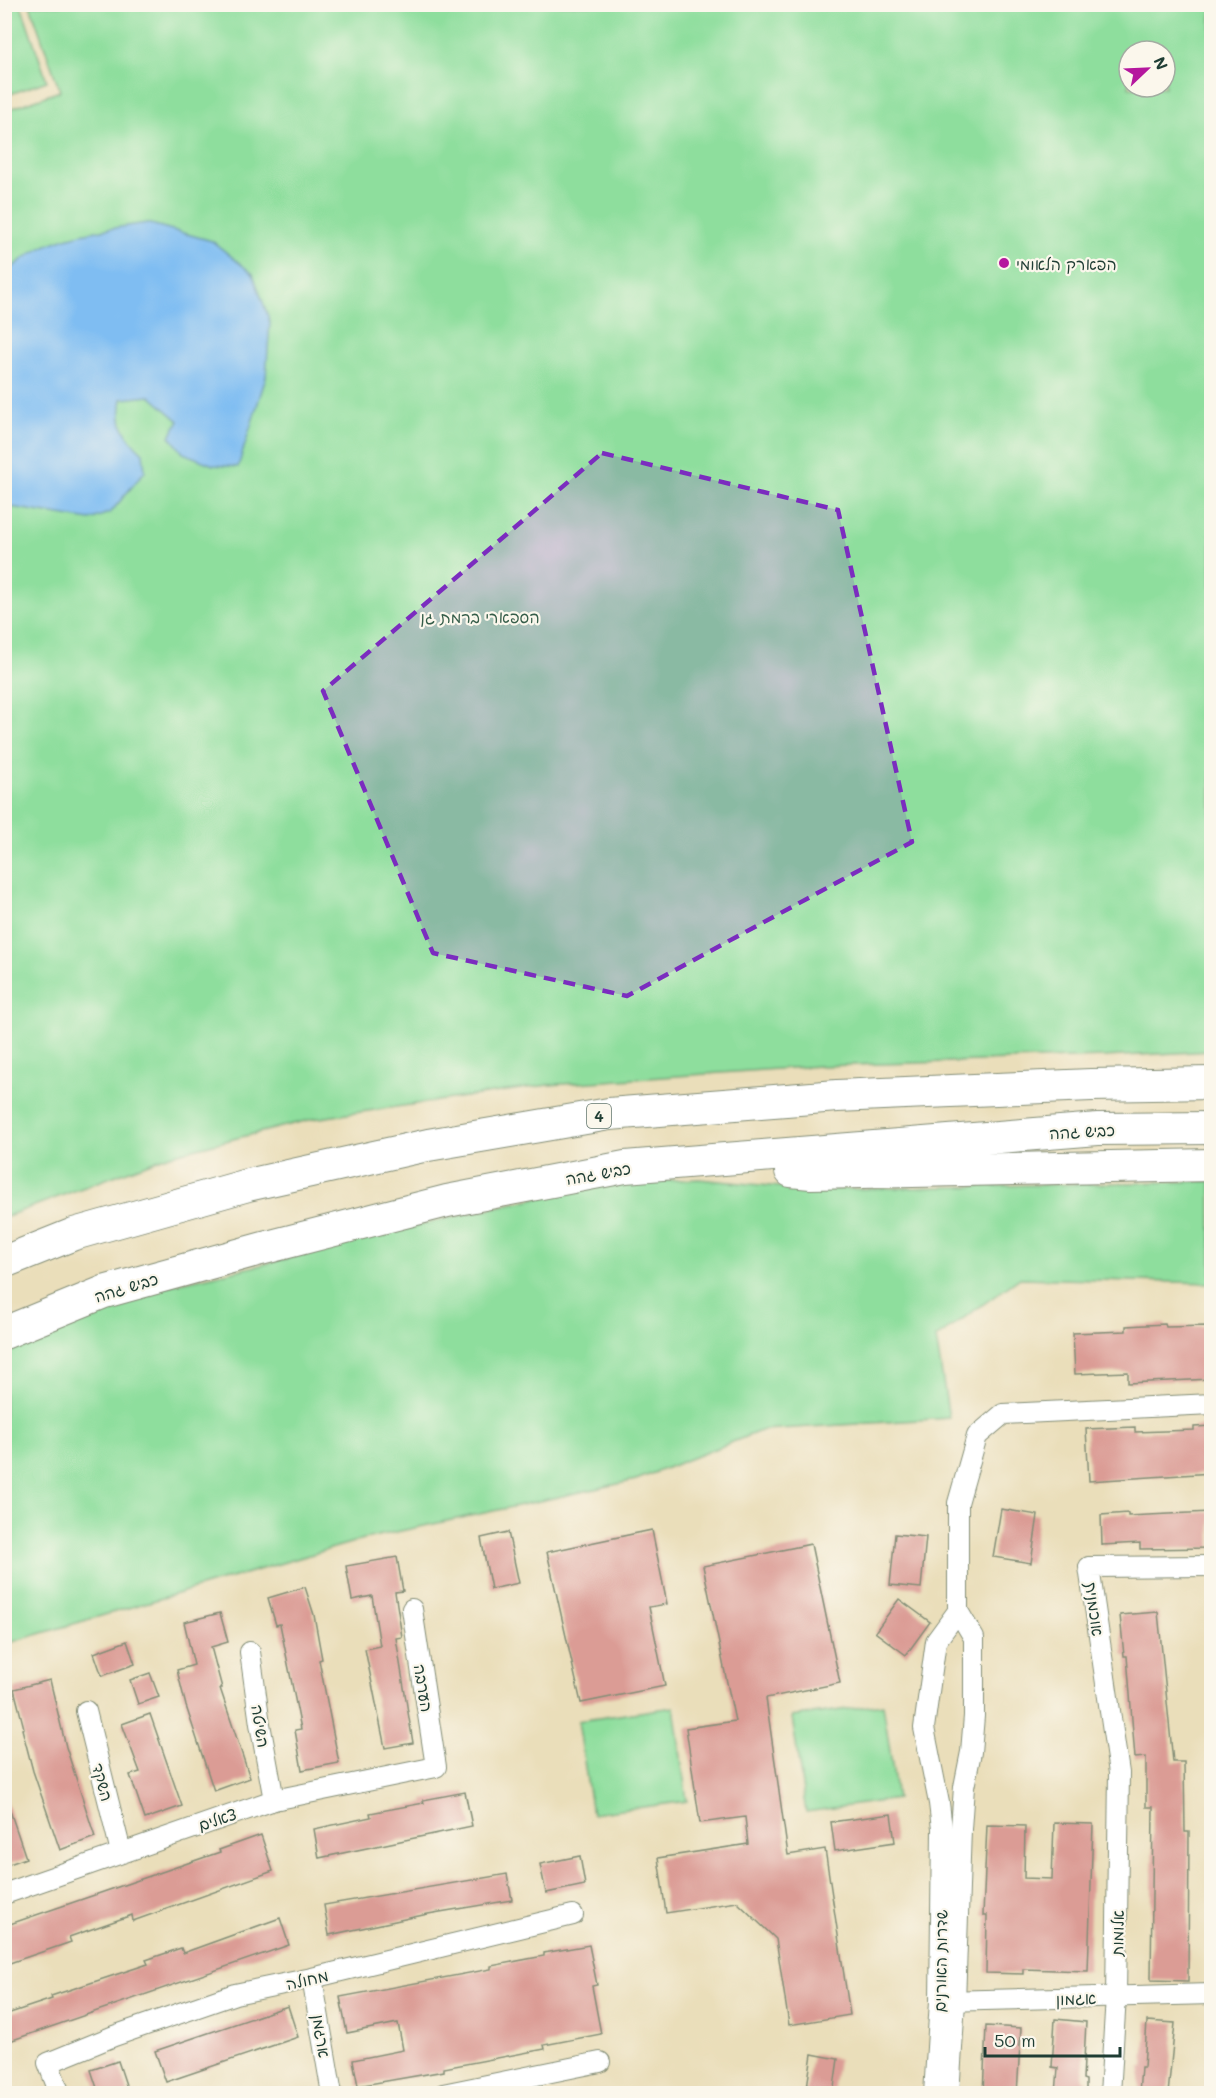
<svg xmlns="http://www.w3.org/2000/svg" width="1216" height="2098" font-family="Mali,'Playpen Sans Hebrew',sans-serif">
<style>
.green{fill:#8ede9d;stroke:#568e68;stroke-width:1.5;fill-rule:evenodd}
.water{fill:#7fbdf2;stroke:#4f7d93;stroke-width:1.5}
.building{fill:#db9c95}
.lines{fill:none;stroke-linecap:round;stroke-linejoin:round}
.minor-casing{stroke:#848e77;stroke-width:22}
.trunk-casing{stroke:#848e77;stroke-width:34}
.minor{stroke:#fff;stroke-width:20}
.trunk{stroke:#fff;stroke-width:32}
.marked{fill:#7b2cbf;fill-opacity:0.2;stroke:#7b2cbf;stroke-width:4.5;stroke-dasharray:12 8;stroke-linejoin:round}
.poi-dot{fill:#b5179e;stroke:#fbf7ec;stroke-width:2}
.labels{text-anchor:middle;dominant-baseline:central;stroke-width:4.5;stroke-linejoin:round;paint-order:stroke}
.shield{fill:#fbf7ec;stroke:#61756b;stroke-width:1.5}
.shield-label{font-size:15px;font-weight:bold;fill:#1f3d34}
.poi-label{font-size:16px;fill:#1f3d34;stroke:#fbf7ec;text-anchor:start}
.park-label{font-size:16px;fill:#355d49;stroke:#fbf7ec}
.street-label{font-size:16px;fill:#1f3d34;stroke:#fbf7ec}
</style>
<rect width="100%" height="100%" fill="#fbf7ec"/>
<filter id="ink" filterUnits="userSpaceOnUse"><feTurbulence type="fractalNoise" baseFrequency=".0167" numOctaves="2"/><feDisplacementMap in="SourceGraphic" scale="12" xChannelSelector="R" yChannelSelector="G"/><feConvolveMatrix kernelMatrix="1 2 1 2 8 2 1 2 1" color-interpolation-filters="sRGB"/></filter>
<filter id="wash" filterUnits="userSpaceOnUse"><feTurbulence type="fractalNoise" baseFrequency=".008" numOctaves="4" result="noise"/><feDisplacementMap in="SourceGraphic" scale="24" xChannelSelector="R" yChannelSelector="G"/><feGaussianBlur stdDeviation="1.35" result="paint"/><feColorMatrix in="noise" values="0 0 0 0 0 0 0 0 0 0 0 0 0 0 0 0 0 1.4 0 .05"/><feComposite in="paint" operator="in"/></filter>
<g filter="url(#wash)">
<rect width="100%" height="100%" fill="#eadeba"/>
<g class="green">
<polygon points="4,5 21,5 47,81 5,96"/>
<path d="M30,5h1181v1046l-107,6 -285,9 -271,19 -235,34 -143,36 -165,62 -1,-1106 56,-20zM1129,51h36v36h-36z"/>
<polygon points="699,1179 811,1190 1211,1181 1211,1283 1020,1278 936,1338 949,1418 763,1430 636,1480 364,1539 5,1644 4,1347 144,1291 261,1265 410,1227 597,1184"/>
<polygon points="883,1704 897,1799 806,1812 792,1717"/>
<polygon points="674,1707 687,1801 592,1814 578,1721"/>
</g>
<path class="water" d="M147,223l65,18 41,33 17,48 -4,55 -28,90 -25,-2 -30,-12 -13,-17 9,-15 -29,-25 -28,3c-5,24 3,38 21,54l2,18 -34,41 -21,8 -85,-14v-231c38,-41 89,-44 142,-52z"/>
<g id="blocks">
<g class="building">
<polygon points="1165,1324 1166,1327 1209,1326 1211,1379 1128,1383 1128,1372 1075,1374 1073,1333 1126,1331 1126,1326"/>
<polygon points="1212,1426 1212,1473 1089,1481 1086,1429 1135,1427 1135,1432 1194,1430 1194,1427"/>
<polygon points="1001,1509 1038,1515 1031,1563 993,1557"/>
<polygon points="1210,1512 1211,1548 1140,1549 1140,1543 1102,1545 1101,1515 1128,1513 1128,1516"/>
<polygon points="652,1530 667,1604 649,1607 665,1686 581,1703 547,1552"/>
<polygon points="508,1532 519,1583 491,1589 481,1538"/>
<polygon points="895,1534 926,1537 921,1588 890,1585"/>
<polygon points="811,1544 840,1683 766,1698 788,1855 825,1849 850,2015 789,2025 776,1939 737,1902 666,1913 658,1858 748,1844 745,1817 700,1823 686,1728 735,1721 703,1566"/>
<polygon points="397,1557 403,1591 395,1592 402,1637 396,1638 413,1743 385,1748 365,1649 380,1646 372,1596 352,1600 346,1566"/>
<polygon points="305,1587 314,1615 322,1659 319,1660 339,1763 302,1770 295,1730 301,1729 280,1624 276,1625 268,1598"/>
<polygon points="899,1599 930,1622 906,1655 875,1632"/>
<polygon points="1158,1612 1173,1762 1184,1762 1185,1832 1189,1832 1188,1981 1151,1980 1153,1807 1146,1807 1146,1757 1135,1758 1127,1656 1124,1656 1120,1615"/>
<polygon points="220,1613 228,1642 211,1647 222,1688 220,1688 250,1778 214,1791 186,1706 177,1670 194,1665 184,1622"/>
<polygon points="127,1641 135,1664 102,1676 94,1653"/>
<polygon points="150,1673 159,1697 138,1704 130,1680"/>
<polygon points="50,1680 66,1747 95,1837 60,1850 33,1771 22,1729 24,1728 14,1689"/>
<polygon points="150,1714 182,1806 145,1819 130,1775 140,1772 122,1724"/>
<polygon points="465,1792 472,1826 319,1858 314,1829 371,1817 370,1813 424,1803 423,1800"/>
<polygon points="4,1802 7,1802 26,1858 4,1866"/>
<polygon points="891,1814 895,1842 835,1851 831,1822"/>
<polygon points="1054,1823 1093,1824 1088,1971 1023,1969 1023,1974 986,1973 987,1915 983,1915 987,1825 1025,1826 1024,1878 1052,1879"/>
<polygon points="261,1835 273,1871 133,1921 132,1915 69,1937 71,1942 4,1965 4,1926 220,1852 219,1850"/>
<polygon points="580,1856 585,1885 546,1893 540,1864"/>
<polygon points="507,1874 512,1900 428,1914 329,1935 324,1905"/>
<polygon points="280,1918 289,1945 4,2043 4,2015 52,1999 51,1996 148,1964 146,1960 181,1948 183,1953"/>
<polygon points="589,1945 597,1985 592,1986 601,2034 544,2045 545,2049 444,2068 444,2071 358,2086 353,2060 403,2050 398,2023 347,2033 340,1997 491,1969 491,1966 544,1956 544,1953"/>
<polygon points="288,2006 298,2037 166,2082 155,2051"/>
<polygon points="1055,2019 1086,2022 1083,2079 1086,2080 1086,2094 1056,2094 1058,2068 1052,2067"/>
<polygon points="1147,2021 1175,2023 1168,2094 1139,2094 1141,2067 1144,2067"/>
<polygon points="986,2026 1021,2028 1017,2094 983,2094"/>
<polygon points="812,2054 838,2059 833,2094 806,2094"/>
<polygon points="118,2061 129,2094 99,2094 91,2070"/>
</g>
</g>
</g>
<g filter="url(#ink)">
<use href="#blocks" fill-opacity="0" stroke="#848e77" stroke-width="1.5"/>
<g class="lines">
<g class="minor-casing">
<g id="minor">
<polyline points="250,1652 260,1724 274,1800"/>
<polyline points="86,1711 121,1852"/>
<polyline points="4,1894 274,1800 436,1767 412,1609"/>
<polyline points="312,1978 332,2094"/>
<polyline points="944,2001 1212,1994"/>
<polyline points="60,2094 48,2063 114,2036 235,1994 312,1978 573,1915"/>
<polyline points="443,2094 600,2062"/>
<polyline points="934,2094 940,2001 942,1829 939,1803 924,1728 936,1641 958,1611"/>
<polyline points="949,2094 955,2002 961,1829 964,1787 971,1752 974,1716 974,1638 958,1611 958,1503 977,1436 1003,1414 1212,1404"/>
<polyline points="1110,2094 1116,1996 1119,1773 1089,1567 1212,1566"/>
</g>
</g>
<g class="trunk-casing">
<g id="trunk">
<polyline points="791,1171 811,1173 1212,1165"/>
<polyline points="4,1262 74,1234 248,1185 428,1145 609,1114 837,1096 1091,1085 1212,1083"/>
<polyline points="4,1333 104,1292 264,1248 447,1201 625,1167 1098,1129 1212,1128"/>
</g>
</g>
<use href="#minor" class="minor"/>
<use href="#trunk" class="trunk"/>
</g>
</g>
<path class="marked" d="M602,453l236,57 74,332 -285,154 -194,-43 -110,-262z"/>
<circle class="poi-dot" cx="1004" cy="263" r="6"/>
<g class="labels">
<rect class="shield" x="587" y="1104" width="24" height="24" rx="4.5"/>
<g class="shield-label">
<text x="599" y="1116">4</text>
</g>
<g class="poi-label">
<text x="1016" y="263">הפארק הלאומי</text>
</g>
<g class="park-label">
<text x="480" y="616">הספארי ברמת גן</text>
</g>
<g class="street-label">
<text transform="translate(1082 1131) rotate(-3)">כביש גהה</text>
<text transform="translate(598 1173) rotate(-10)">כביש גהה</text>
<text transform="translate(126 1287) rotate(-17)">כביש גהה</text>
<text transform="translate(1095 1609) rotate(82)">אוכמנית</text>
<text transform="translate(424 1688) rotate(81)">הערבה</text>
<text transform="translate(261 1726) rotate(81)">השיטה</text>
<text transform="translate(103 1782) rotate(75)">השקד</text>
<text transform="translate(217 1819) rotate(-19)">צאלים</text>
<text transform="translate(1117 1933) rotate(-89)">אלומות</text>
<text transform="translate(940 1961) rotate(-89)">שדרות האורנים</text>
<text transform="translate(307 1979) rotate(-13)">מחולה</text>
<text transform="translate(1076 1998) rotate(-2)">אגמון</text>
<text transform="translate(322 2036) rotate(81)">ארגמן</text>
</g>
</g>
<rect width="1216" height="2098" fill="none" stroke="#fbf7ec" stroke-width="24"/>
<g transform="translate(1147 69) rotate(67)"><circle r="28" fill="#fbf7ec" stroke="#a3ada2" stroke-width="1.5"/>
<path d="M0-4.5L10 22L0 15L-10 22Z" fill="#b5179e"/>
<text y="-9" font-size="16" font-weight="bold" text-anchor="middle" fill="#1f3d34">N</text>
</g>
<path d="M985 2047v9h135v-9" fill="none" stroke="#1f3d34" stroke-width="3"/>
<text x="994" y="2047" font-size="18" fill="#1f3d34" stroke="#fbf7ec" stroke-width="4.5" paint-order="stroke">50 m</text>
</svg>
